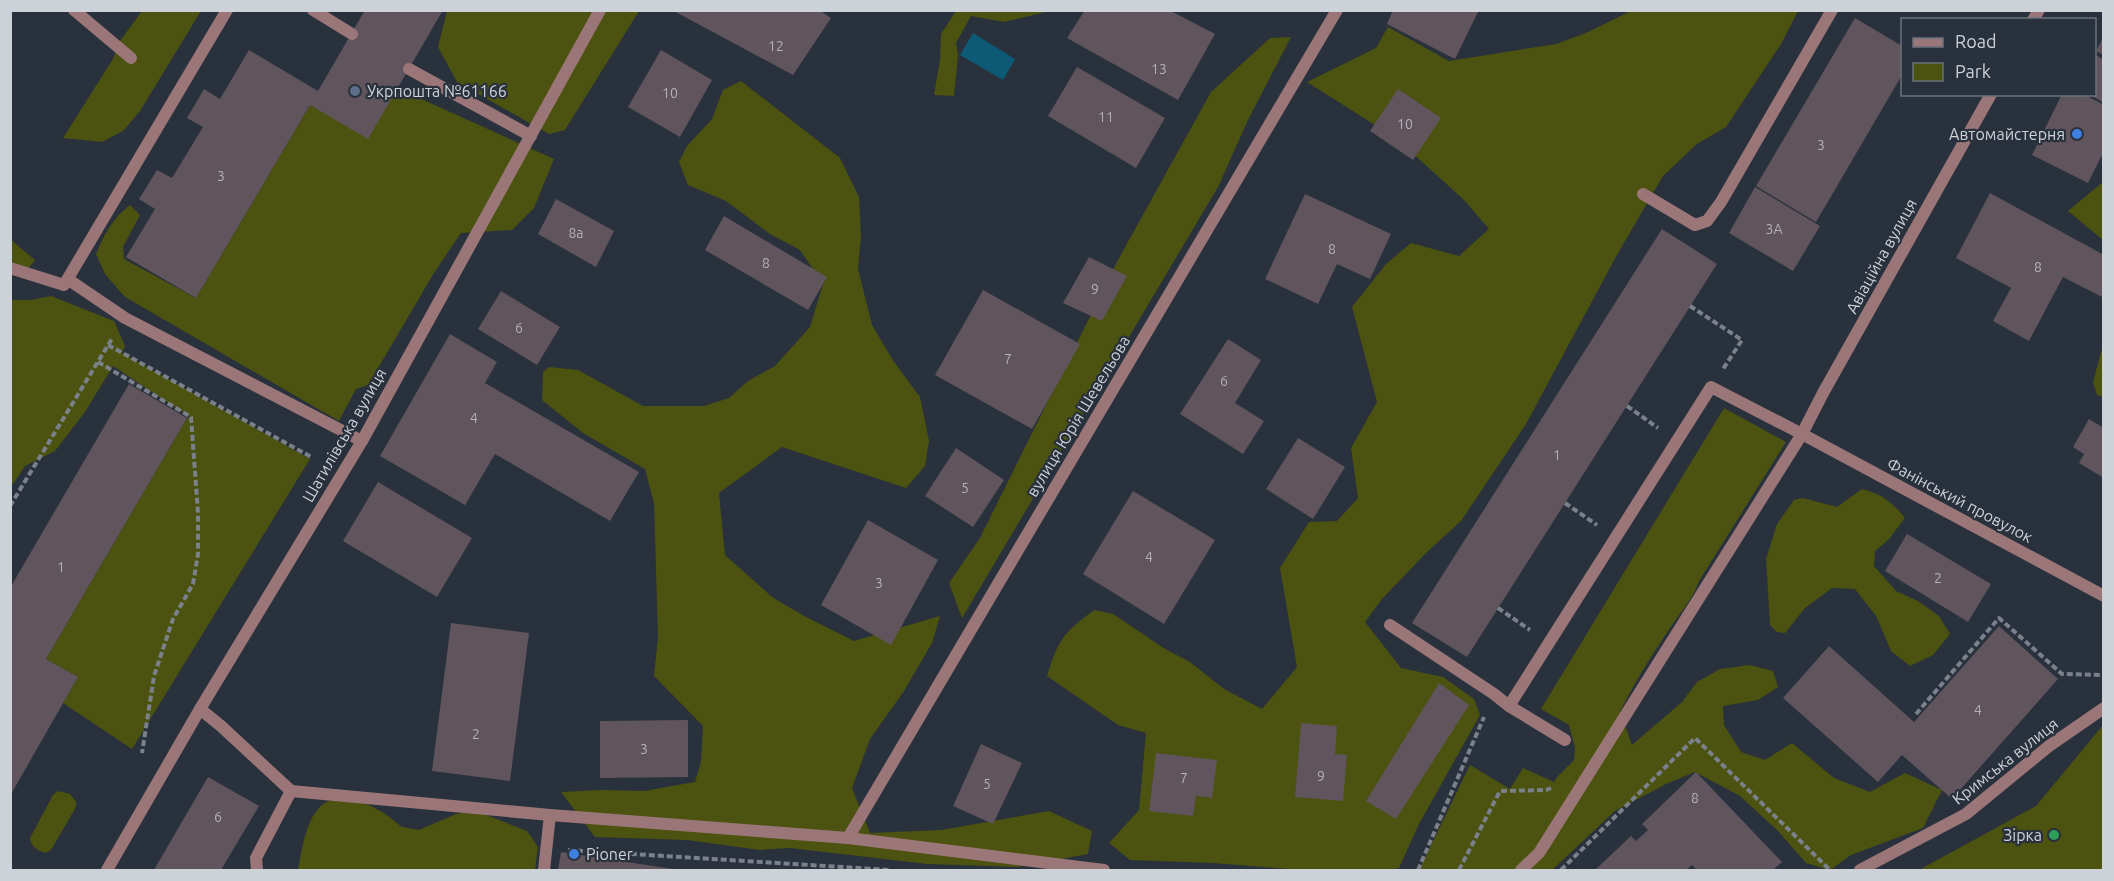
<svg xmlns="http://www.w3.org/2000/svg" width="2114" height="881" font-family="Ubuntu,sans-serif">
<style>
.green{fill:#4c520f}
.water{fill:#0d5a77}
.building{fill:#60545d}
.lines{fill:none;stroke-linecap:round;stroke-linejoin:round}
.path{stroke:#7a818a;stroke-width:4;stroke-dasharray:6 3;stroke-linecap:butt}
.service{stroke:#9b7678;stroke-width:12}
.minor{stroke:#9b7678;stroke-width:12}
.tertiary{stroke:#9b7678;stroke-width:12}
.service-dot{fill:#5c6f8a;stroke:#29313c;stroke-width:2}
.shop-dot{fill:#3f7fe0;stroke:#29313c;stroke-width:2}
.leisure-dot{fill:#2e9e5b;stroke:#29313c;stroke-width:2}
.labels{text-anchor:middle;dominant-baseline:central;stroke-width:4.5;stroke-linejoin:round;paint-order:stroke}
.number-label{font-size:14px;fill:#b2b2ba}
.poi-label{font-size:16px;fill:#cdd2d9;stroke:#29313c;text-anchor:start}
.street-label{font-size:16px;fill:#cdd2d9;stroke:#29313c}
</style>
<rect width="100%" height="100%" fill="#29313c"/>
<g class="green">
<polygon points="142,11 201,11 140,111 123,131 102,142 63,138 113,59 120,41"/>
<polygon points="447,11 639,11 565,130 549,134 457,82 438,47"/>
<polygon points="956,11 956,10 1050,11 1004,22 971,16 956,43 958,55 954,96 934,95 940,60 941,34"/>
<path d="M1631,11h167l-17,33 -55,83 -29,17 -34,32 -45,77 -92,171 -65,97 -35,32 -44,46 -17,23 36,46 42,9 31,22 6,16 -61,109 -20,44 -11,2h-86l-89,-7 -83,-3 -21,-17 30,-33 7,-77 -28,-8 -71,-49c11,-36 16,-43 47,-66l19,4 52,35 25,13 34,27 38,20 35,-42 -17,-99 29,-46 28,-1 21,-23 -7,-50 26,-46 -25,-95 34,-43 25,-21 48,13 30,-27 -25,-29 -67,-61 -90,-57 69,-34 12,-21 61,34 107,-17 30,-11z"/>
<polygon points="1291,37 1248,120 1218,187 962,618 949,583 980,538 1118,260 1211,92 1270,38"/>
<polygon points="741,81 840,158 859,197 861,236 858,269 872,325 894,362 920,397 929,441 925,466 906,488 782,447 719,493 725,555 772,597 804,616 854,641 940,616 932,643 904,691 870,739 852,788 870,833 941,830 1049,811 1092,831 1088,854 1018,867 927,864 790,848 760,850 687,840 595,837 561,792 601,790 644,791 695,782 701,762 703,726 654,676 658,637 654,503 645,469 583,433 542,400 543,372 549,367 578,370 643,406 704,406 729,398 748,381 775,366 810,327 823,284 800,250 770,234 726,201 688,185 679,162 687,146 712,119 723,90"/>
<path d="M397,88l157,71 -20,49 -22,22 -51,3 -27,40 -66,112 -12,4 -17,32 -214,-124 -20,-23 -9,-20c8,-20 17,-36 34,-49l10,10 -17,32 1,12 72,39 114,-193z"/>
<polygon points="2103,182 2103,240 2068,211"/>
<polygon points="10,239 35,260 28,269 11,262"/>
<polygon points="51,296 114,321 125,346 122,353 310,459 132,749 63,703 78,677 46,659 187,418 190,417 113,366 85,412 55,451 25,466 11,487 11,300 31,300"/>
<polygon points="2103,345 2104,397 2103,397 2097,395 2093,382"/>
<path d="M1724,408l62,34 -87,139c-6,18 -19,32 -29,47 -18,27 -36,55 -50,84l12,33 50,-43 15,-20 23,-13 30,-4 23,6 5,16 -20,13 -35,6 1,19 17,27 24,8 27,-17 42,35 36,14 35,-19 37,17 -19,38 -72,27 -21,15 -24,-7 -28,-32 -38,-35 -45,-24 -29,12 -51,27 -63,59h-133l51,-105 40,24 13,-21 31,14 3,-5 17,-17 1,-12 -6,-23 -28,-16z"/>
<path d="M1862,489c20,5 30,13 43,29l-16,21 -14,12 -1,15 22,25 22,10 21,15 11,18 -17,21 -23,11 -19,-15 -15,-35 -21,-27 -23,-1 -27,20 -20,25 -8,-1 -7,-7 -4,-66 11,-35 17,-24 9,-2 34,9z"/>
<polygon points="2103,725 2103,870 1919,870 2036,806"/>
<path d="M58,791l12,3 6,8v5l-25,43 -6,3c-9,-3 -14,-7 -15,-15l23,-43z"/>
<path d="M340,796l29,9 15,8 18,14 17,3 37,-16 20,-3 51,20 11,16 -3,23h-237c4,-20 7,-51 25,-66 5,-3 12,-6 17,-8z"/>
</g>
<polygon class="water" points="973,33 1015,59 1003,80 960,55"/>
<g class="building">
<polygon points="365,10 443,10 368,139 310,105 196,298 126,257 155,209 139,199 157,170 172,178 203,127 187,118 204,89 220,99 249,50 318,91"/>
<polygon points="672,10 819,10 831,18 793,75"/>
<polygon points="1085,10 1169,10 1215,34 1178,100 1067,38"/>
<polygon points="1393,10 1479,10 1455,59 1387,24"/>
<polygon points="1855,18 1902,46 1902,75 1816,222 1756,186"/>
<polygon points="2104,36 2104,55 2096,51"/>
<polygon points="661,50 712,80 680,137 628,107"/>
<polygon points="2094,54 2104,60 2104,103 2089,94 2094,94"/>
<polygon points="1077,67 1165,118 1136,168 1048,116"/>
<polygon points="1398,89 1441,118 1413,160 1370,131"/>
<polygon points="2062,94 2083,94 2104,105 2104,151 2088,183 2032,155"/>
<polygon points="1755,187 1820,226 1793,271 1729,233"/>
<polygon points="1990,193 2104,255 2104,298 2063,277 2029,341 1993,321 2011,288 1956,258"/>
<polygon points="1305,194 1391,234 1370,279 1337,264 1318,304 1265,279"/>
<polygon points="556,199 614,231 596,267 538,234"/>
<polygon points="724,216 827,277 808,310 705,250"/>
<polygon points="1662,229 1717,264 1467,657 1412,623"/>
<polygon points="1089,257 1127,276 1102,321 1063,303"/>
<polygon points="983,290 1080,344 1032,429 935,375"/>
<polygon points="501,291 560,327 537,365 478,329"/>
<polygon points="450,334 497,362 485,383 639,472 610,521 495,454 465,505 380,456"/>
<polygon points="1228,339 1261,360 1235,403 1264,421 1243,454 1180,414"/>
<polygon points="129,384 187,418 46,659 78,677 10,796 10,588"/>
<polygon points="2089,419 2102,427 2104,424 2104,478 2079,463 2084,454 2073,447"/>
<polygon points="1298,438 1345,467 1313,519 1266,489"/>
<polygon points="956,448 1004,480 973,527 925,496"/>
<polygon points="378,482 472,538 437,597 343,541"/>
<polygon points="1133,491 1215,540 1164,624 1083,574"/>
<polygon points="868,520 938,560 891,645 821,605"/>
<polygon points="1907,534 1991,584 1968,622 1885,571"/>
<polygon points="451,623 529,633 510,781 432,771"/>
<polygon points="1999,626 2058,679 1952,799 1902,755 1878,782 1783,698 1829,646 1914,722"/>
<polygon points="1439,683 1469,705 1396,819 1366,801"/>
<polygon points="688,720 688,777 600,778 600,721"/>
<polygon points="1301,723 1337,726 1335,754 1347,755 1343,801 1295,797"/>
<polygon points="981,744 1022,763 993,824 953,806"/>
<polygon points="1156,753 1217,760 1212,798 1196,796 1193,816 1149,811"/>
<polygon points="1696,772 1782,862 1774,869 1697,870 1692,865 1686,870 1595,870 1631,836 1636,841 1648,830 1642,824"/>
<polygon points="208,777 259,806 221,870 154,870"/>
<polygon points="561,852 673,869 672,870 558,870"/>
</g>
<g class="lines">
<g class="path">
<polyline points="1690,306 1742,340 1723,369"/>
<polyline points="108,345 313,458"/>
<polyline points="98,362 191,417 198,513 198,554 193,584 173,619 154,676 142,753"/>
<polyline points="1627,406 1658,428"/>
<polyline points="1565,503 1597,525"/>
<polyline points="10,506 113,337"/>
<polyline points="1498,608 1530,630"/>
<polyline points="1916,714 1999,618 2062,674 2104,675"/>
<polyline points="568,850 890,870"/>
<polyline points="1418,870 1484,717"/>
<polyline points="1459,870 1500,791 1546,790 1551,788"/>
<polyline points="1561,870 1695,738 1830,870"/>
</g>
<g class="service">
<polyline points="74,10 131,58"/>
<polyline points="313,10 352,34"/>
<polyline points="409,69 531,136"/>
<polyline points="1643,194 1695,225 1707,221 1721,202 1832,10"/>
<polyline points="10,268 64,285 227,10"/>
<polyline points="69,280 125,318 362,441"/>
<polyline points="1390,625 1494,694 1509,706 1565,740"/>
<polyline points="1509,706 1711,387 1802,434 1539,853 1521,870"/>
<polyline points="200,709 221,726 291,791 550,815 848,838 1104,870"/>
<polyline points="257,870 256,858 291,791"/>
<polyline points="544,870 550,815"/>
</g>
<g class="minor">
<polyline points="848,838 1337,10"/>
<polyline points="1860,870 1966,814 2049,746 2104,708"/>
</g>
<g class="tertiary">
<polyline points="2033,20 2039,10"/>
<polyline points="1991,94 1823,393 1802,434 2104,596"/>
<polyline points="107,870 200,709 362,441 600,10"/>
</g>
</g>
<circle class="service-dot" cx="355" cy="91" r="6"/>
<g class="shop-dot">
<circle cx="2077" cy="134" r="6"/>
<circle cx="574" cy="854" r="6"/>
</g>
<circle class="leisure-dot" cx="2054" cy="835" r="6"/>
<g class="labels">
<g class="number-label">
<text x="776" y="46">12</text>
<text x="1159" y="69">13</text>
<text x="670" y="93">10</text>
<text x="1106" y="117">11</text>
<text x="1405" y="124">10</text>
<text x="1821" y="145">3</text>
<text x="221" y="176">3</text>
<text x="1774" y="229">3А</text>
<text x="576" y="233">8а</text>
<text x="1332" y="249">8</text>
<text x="766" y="263">8</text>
<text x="2038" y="267">8</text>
<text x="1095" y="289">9</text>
<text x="519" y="328">6</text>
<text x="1008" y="359">7</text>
<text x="1224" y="381">6</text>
<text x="474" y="418">4</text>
<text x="1557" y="455">1</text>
<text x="965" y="488">5</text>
<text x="1149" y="557">4</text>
<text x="61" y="567">1</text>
<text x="1938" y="578">2</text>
<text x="879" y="583">3</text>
<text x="1978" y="710">4</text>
<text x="476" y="734">2</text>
<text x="644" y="749">3</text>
<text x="1321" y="776">9</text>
<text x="1184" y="778">7</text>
<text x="987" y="784">5</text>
<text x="1695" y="798">8</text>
<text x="218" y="817">6</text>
</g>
<g class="poi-label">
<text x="367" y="91">Укрпошта №61166</text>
<text x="2065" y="134" text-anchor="end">Автомайстерня</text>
<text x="2042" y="835" text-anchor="end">Зірка</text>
<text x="586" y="854">Pioner</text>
</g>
<g class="street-label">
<text transform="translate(1881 256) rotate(-61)">Авіаційна вулиця</text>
<text transform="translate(1078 416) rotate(-59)">вулиця Юрія Шевельова</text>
<text transform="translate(344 435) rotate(-60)">Шатилівська вулиця</text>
<text transform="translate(1960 500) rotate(28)">Фанінський провулок</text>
<text transform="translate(2005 761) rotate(-38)">Кримська вулиця</text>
</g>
</g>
<rect width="2114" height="881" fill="none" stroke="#cdd2d9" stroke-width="24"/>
<rect x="1901" y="18" width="195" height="78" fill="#29313c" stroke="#6b717b" stroke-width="1.5"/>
<rect x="1913" y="38" width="30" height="9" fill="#9b7678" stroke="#6b717b" stroke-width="1.5"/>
<text x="1955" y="48" font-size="18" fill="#cdd2d9">Road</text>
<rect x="1913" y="63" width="30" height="18" fill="#4c520f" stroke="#6b717b" stroke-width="1.5"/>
<text x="1955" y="78" font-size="18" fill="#cdd2d9">Park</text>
</svg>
